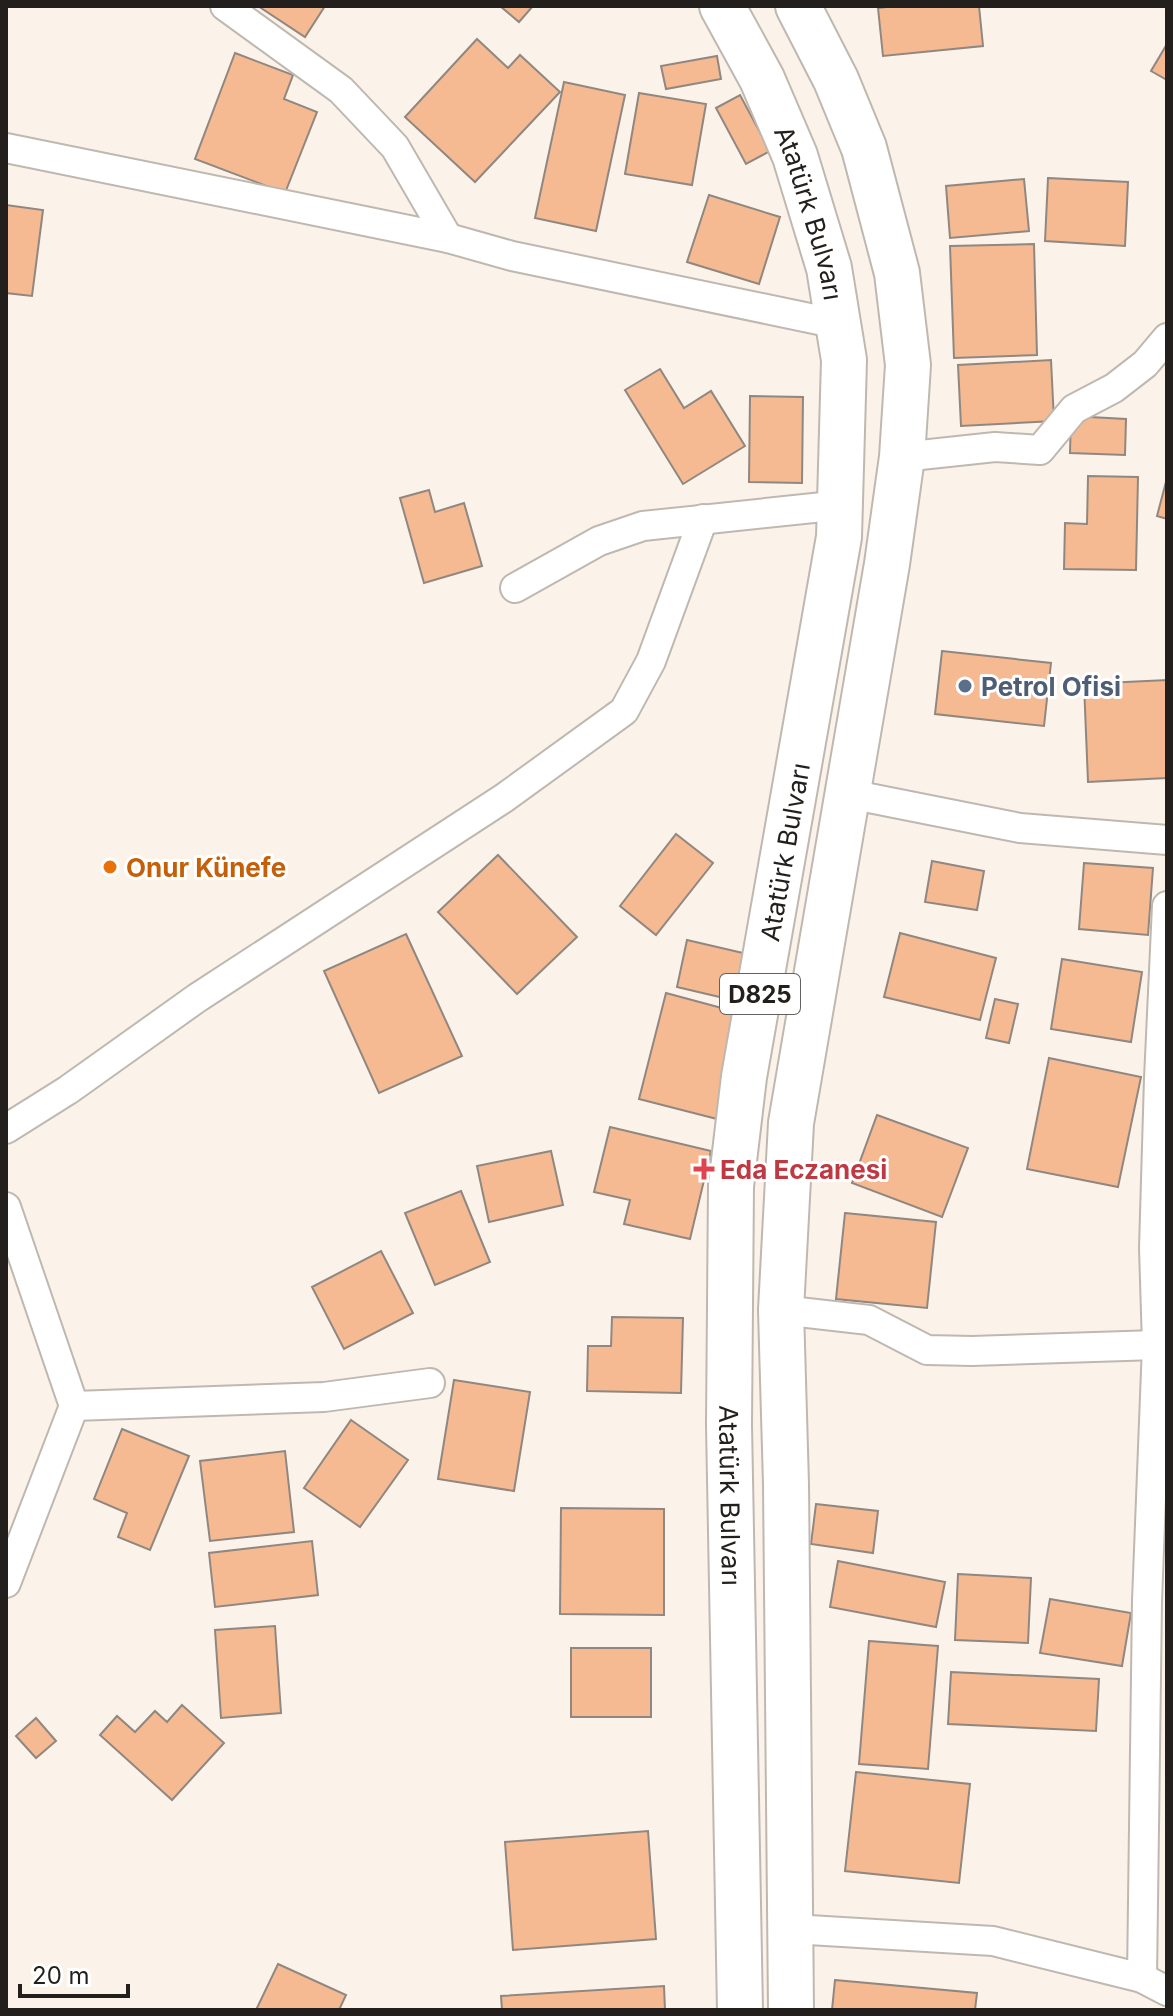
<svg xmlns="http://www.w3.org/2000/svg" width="1173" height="2016" font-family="Inter,sans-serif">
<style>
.building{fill:#f5ba91;stroke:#908781;stroke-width:2}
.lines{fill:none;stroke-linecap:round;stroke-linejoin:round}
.minor-casing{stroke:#bfb8b0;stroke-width:32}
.trunk-casing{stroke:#bfb8b0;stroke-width:48}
.minor{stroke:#fff;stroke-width:28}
.trunk{stroke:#fff;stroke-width:44}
.service-dot{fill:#5c6f8a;stroke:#fff;stroke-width:3}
.food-dot{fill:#e8710a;stroke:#fff;stroke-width:3}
.health-dot{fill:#e0444e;stroke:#fff;stroke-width:3}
.labels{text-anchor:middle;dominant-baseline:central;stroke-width:6;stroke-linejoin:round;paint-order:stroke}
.shield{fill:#fff;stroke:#646260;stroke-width:2}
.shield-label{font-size:24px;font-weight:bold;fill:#221f1c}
.street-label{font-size:26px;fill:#221f1c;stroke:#fff}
.service-label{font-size:26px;font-weight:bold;fill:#4e5e75;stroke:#fff;text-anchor:start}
.food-label{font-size:26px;font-weight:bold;fill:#c56008;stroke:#fff;text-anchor:start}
.health-label{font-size:26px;font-weight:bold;fill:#be3a42;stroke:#fff;text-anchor:start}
</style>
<rect width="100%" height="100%" fill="#fbf3ea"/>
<g class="building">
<polygon points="258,6 325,6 305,37"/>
<polygon points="500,6 533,6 519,22"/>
<polygon points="895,6 979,6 983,46 883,56 878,8"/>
<polygon points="477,39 508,68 520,55 560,92 475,182 405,117"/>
<polygon points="1167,44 1167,80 1151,71"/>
<polygon points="235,53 293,75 284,99 317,112 285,193 195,159"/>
<polygon points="717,56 721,79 666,89 661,66"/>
<polygon points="564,82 625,95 596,231 535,218"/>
<polygon points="639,93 706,104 692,185 625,174"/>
<polygon points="740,95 770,151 746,164 716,108"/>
<polygon points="1048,178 1128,182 1125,246 1045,241"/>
<polygon points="1024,179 1029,231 950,238 946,186"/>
<polygon points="709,195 780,217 759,284 687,262"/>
<polygon points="6,205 43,210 32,296 6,293"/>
<polygon points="1034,244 1037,355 954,358 950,246"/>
<polygon points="1051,360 1054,421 961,426 958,365"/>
<polygon points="660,369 684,408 711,391 745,446 683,484 625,390"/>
<polygon points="750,396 803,397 802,483 749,482"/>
<polygon points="1071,416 1126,419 1125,455 1070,453"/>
<polygon points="1088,476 1138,477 1136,570 1064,569 1065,523 1087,524"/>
<polygon points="1167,478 1167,519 1157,516"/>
<polygon points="429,490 435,512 464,503 482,566 424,583 400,498"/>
<polygon points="942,651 1051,663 1044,726 935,714"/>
<polygon points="1167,680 1167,778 1088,782 1084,684"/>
<polygon points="676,834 713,863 656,935 620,906"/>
<polygon points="498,855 577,937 517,994 438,912"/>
<polygon points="932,861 984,871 977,910 925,902"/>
<polygon points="1084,863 1153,868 1148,935 1079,929"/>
<polygon points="900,933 996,958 980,1020 884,997"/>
<polygon points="406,934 462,1056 379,1093 324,971"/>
<polygon points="687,940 756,956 745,1003 677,987"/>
<polygon points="1062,959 1142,972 1131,1042 1051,1029"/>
<polygon points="666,993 744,1014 717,1119 639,1099"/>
<polygon points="995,999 1018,1004 1009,1043 986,1038"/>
<polygon points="1049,1058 1141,1077 1118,1187 1027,1169"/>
<polygon points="877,1115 968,1148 942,1217 852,1183"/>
<polygon points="610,1127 711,1151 690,1239 624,1224 630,1200 594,1192"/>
<polygon points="551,1151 563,1205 489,1222 477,1166"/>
<polygon points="461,1191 490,1262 435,1285 405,1213"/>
<polygon points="845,1213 936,1222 927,1308 836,1299"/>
<polygon points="381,1251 413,1313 344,1349 312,1287"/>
<polygon points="612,1317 683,1318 681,1393 587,1391 588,1346 611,1346"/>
<polygon points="454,1380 530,1392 514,1491 438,1479"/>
<polygon points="351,1420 408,1460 360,1527 304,1488"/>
<polygon points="122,1429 189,1456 150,1550 118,1537 127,1513 94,1499"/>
<polygon points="285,1451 294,1532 210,1541 200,1461"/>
<polygon points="816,1504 878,1511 873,1553 811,1544"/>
<polygon points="561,1508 664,1509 664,1615 560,1614"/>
<polygon points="312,1541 318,1595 215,1607 209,1553"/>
<polygon points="838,1561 945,1582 936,1627 830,1607"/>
<polygon points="958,1574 1031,1578 1028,1643 955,1640"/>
<polygon points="1050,1599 1131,1613 1122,1666 1040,1653"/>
<polygon points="275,1626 281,1713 221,1718 215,1630"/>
<polygon points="869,1641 938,1646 928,1769 859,1764"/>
<rect x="571" y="1648" width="80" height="69"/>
<polygon points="951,1672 1099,1679 1096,1731 948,1724"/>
<polygon points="182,1705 224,1743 172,1800 100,1735 117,1716 135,1732 155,1711 167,1722"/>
<polygon points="36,1718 56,1741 36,1758 16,1736"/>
<polygon points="856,1772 970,1784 959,1883 845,1871"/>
<polygon points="648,1831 656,1939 513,1950 505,1842"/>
<polygon points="278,1964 346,1995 339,2010 256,2010"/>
<polygon points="835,1980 977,1993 975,2010 832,2010"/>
<polygon points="664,1986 665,2010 502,2010 501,1996"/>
</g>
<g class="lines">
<g class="minor-casing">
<g id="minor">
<polyline points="225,6 341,90 395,147 448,238"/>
<polyline points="6,148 448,238 512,256 838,324"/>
<polyline points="902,457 995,447 1040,450 1074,409 1114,388 1145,364 1167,338"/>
<polyline points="515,588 599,541 643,526 842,505"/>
<polyline points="849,794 1020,828 1167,840"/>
<polyline points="6,1129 68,1090 197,998 504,798 624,711 651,661 703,519"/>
<polyline points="6,1207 74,1406 6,1583"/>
<polyline points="781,1310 869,1320 927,1350 972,1351 1157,1345"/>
<polyline points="74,1406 324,1397 430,1383"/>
<polyline points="792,1929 993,1941 1142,1978 1167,1991"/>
<polyline points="1142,1978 1147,1601 1157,1345 1154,1248 1159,1079 1167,906"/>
</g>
</g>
<g class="trunk-casing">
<g id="trunk">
<path id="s1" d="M722,6l40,73 33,77 34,112 15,92 -5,177 -95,540 -13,109 -2,239 11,585"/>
<polyline points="791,2010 786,1484 781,1310 791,1123 887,564 902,457 908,365 897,273 864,148 836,80 798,6"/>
</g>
</g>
<use href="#minor" class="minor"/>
<use href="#trunk" class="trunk"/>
</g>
<circle class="service-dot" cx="965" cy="686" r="8"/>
<circle class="food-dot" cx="110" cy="867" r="8"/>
<path class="health-dot" d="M700 1157h8v8h8v8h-8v8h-8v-8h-8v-8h8z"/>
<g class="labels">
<rect class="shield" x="720" y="974" width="80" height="40" rx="6"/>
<g class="shield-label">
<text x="760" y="994">D825</text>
</g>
<g class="street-label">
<text stroke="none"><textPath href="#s1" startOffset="226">Atatürk Bulvarı</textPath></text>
<text transform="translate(785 852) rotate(-80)">Atatürk Bulvarı</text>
<text stroke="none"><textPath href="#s1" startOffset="1522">Atatürk Bulvarı</textPath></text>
</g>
<g class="service-label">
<text x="981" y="686">Petrol Ofisi</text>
</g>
<g class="food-label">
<text x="126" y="867">Onur Künefe</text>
</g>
<g class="health-label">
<text x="720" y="1169">Eda Eczanesi</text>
</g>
</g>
<rect width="1173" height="2016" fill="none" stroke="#221f1c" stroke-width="16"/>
<path d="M20 1984v12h108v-12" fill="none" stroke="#221f1c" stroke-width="4"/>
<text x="32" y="1984" font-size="24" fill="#221f1c" stroke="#ffffff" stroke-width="6" paint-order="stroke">20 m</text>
</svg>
